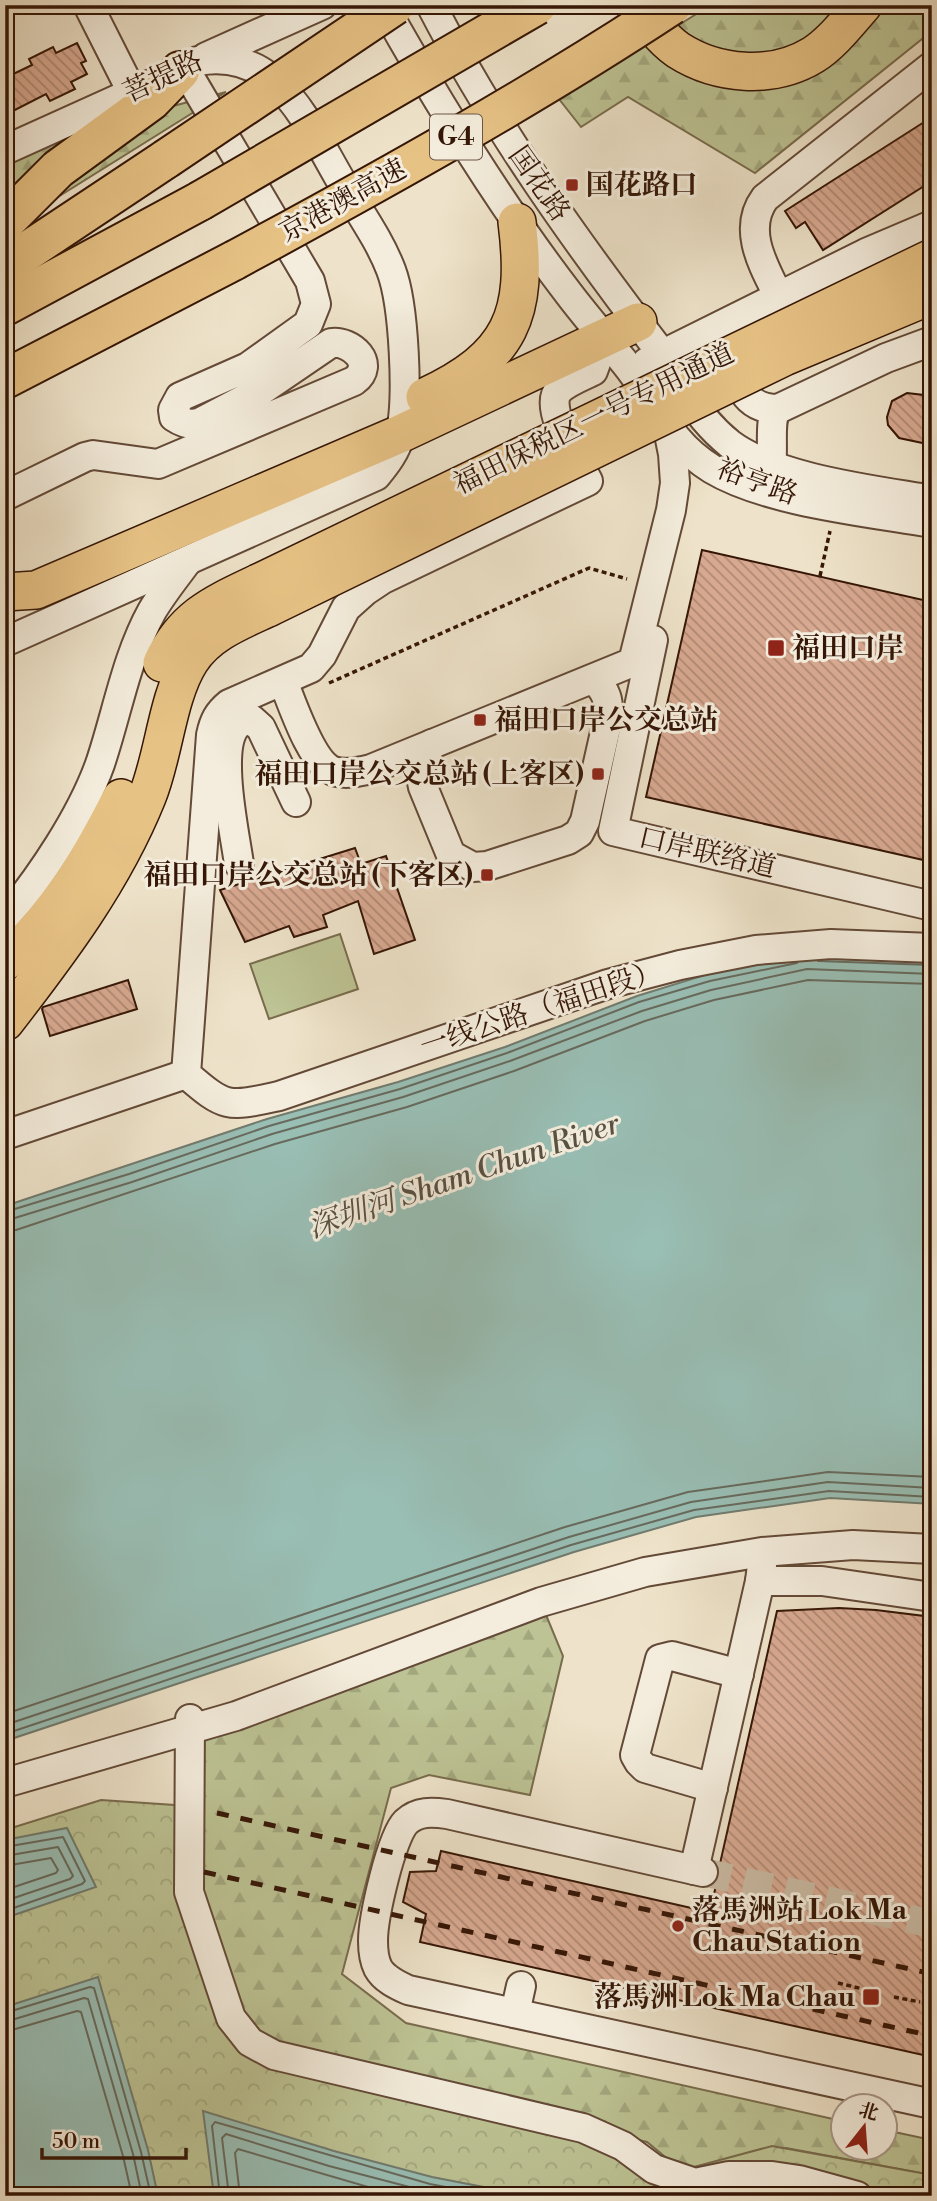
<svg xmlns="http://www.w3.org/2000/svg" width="937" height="2201" font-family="'Libre Bodoni','Noto Serif SC',serif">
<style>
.forest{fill:url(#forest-firs);stroke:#796c4d;stroke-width:2}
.park{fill:url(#park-crowns);stroke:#796c4d;stroke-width:2}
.pitch{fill:#bdc394;stroke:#796c4d;stroke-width:2}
.water{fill:#99beb4;stroke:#717b6e;stroke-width:2}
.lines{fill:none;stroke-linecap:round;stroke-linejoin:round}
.shore{stroke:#676a5d;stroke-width:2}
.building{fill:url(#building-back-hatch);stroke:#351606;stroke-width:2}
.minor-tunnel{stroke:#c9baa3;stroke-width:28;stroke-dasharray:28 14;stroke-linecap:butt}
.minor-casing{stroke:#634937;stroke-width:32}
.major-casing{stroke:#351606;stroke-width:40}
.highway-casing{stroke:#351606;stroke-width:42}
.path{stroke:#351606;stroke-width:3.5;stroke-dasharray:5 3.5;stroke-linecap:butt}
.minor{stroke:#f4eddd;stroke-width:28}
.major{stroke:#e7c285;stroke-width:37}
.highway{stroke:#e7c285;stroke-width:38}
.rail{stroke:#351606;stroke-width:5;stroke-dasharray:12 12;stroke-linecap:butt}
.major-bridge-casing{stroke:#351606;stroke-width:40;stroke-linecap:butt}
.highway-bridge-casing{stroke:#351606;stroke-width:42;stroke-linecap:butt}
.major-bridge{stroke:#e7c285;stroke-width:37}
.highway-bridge{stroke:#e7c285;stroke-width:38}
.poi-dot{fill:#8f2418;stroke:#f4eddd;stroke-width:2.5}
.labels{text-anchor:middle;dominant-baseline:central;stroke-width:6;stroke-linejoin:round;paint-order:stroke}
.shield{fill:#f4eddd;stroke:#6e5646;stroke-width:2}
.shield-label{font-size:26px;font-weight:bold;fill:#351606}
.street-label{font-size:28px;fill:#351606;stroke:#f4eddd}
.poi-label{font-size:28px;font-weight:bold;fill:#351606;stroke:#f4eddd;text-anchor:start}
.water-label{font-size:30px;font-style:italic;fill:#585143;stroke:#f4eddd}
</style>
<defs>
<pattern id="forest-firs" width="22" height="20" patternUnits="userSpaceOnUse" patternTransform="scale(1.75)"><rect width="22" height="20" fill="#bdc394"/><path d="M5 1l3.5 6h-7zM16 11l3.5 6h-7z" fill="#a3a77e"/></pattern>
<pattern id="park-crowns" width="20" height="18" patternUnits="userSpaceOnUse" patternTransform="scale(1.75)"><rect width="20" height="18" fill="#bdc394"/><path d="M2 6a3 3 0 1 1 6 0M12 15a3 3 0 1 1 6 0" fill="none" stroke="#a3a77e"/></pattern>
<pattern id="building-back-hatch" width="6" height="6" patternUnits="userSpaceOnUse" patternTransform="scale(1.75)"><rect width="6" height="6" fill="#d8a991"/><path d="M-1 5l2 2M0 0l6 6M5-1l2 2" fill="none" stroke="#b08974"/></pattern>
</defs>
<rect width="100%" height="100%" fill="#eee3ca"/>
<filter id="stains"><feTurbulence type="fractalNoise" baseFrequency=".00286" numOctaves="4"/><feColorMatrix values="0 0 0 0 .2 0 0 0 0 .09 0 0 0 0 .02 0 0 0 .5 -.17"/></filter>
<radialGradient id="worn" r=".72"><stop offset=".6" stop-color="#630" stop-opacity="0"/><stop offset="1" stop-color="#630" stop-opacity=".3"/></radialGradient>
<g class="forest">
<polygon points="711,5 932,5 932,31 755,173 628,97 581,127 559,99"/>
<polygon points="226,92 5,230 5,166 86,129"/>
<polygon points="544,1610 563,1656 530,1795 429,1775 391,1788 342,1974 406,2023 842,2121 842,2148 884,2148 885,2130 932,2140 932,2175 786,2148 681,2170 647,2142 288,2060 243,2023 186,1884 188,1737"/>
</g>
<polygon class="park" points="101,1800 189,1806 186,1884 242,2023 288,2060 587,2132 646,2180 772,2146 932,2175 932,2196 5,2196 5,1830"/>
<polygon class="pitch" points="340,934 358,989 269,1019 250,964"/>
<g class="water">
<polygon points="806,953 932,958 932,1504 830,1498 696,1517 574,1552 5,1741 5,1206 267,1119 398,1082 505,1047 637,996 708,974"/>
<polygon points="67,1828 96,1887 5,1918 5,1840"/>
<polygon points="98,1977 148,2150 158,2196 5,2196 5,2007"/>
<polygon points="203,2111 334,2151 432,2177 530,2196 214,2196"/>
</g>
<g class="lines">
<g class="shore">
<polyline points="818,961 932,965"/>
<polyline points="5,1212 129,1174 269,1126 400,1089 507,1053 639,1002 710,981 797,963"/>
<polyline points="5,1221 132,1182 272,1134 403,1097 510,1061 642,1011 711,990 807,969 932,974"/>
<polyline points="5,1231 16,1230 275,1144 407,1107 514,1071 645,1021 714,1000 808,980 932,984"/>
<polyline points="5,1714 565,1527 688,1492 828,1472 932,1477"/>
<polyline points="5,1725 569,1537 691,1502 828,1482 932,1488"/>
<polyline points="5,1734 571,1545 694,1510 829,1491 932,1497"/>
<polyline points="5,1847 63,1837 85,1881 82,1884 5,1911"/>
<polyline points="5,1856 58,1847 73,1876 70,1879 5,1901"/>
<polyline points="5,1866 51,1858 58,1870 56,1873 5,1890"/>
<polyline points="5,2013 90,1987 94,1988 141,2152 151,2196"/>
<polyline points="5,2022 84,1998 88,1999 133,2154 142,2196"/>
<polyline points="5,2032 77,2011 81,2012 123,2156 132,2196"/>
<polyline points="220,2196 212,2126 215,2122 430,2184 492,2196"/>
<polyline points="229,2196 222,2138 226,2134 329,2166 444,2196"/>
<polyline points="240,2196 235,2153 238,2149 399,2196"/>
</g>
</g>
<g class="building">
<polygon points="77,43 86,61 81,63 87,74 71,82 75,89 50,101 46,94 5,115 5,78 32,65 29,59 53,47 56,53"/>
<polygon points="932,117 932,181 823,250 805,222 796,228 785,211"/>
<polygon points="907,393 932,396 932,445 899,438 888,425 887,417 892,401"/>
<polygon points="702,550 932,602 932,862 646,797"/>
<polygon points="355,848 361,864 386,856 415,940 374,954 358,901 323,915 327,927 294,937 289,926 245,942 220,890"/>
<polygon points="128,980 137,1009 50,1036 42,1009 43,1007"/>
<polygon points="839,1608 876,1610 932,1617 932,2057 420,1942 426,1914 403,1902 410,1872 436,1871 441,1851 709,1912 719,1875 719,1868 777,1611"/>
</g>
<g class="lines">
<polyline class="minor-tunnel" points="703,1872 932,1924"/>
<g class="minor-casing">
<g id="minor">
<polyline points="88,5 132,92"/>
<path d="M383,5c56,100 116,198 186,289 19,25 40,49 60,74 30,39 38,73 83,101 55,33 156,43 220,54"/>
<path d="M431,5c64,124 146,238 231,349"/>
<polyline points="206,57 322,5"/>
<polyline points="5,150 160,80"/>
<path d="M778,295c-15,-30 -36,-66 -13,-97l167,-132"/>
<path d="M605,338l-12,33c-10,5 -26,11 -34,19 -17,17 20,73 29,91l-205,98 -18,12 -19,17 -24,47 -11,13 -82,36c-11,9 -15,17 -18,31l-25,339c40,35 42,33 93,22l329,-112 72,-19 76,-15 75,-6 101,4"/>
<polyline points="647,362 866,253 932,225"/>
<path d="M727,363c14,24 19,46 51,46"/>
<path d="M682,387c13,22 28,41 48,57 47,35 144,46 202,56"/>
<path d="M771,465c3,-16 -3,-47 7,-56l108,-51 46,-17"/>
<path d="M5,496l80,-39 8,-2 65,9 196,-83c23,-17 -3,-41 -23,-38l-69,47 -61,32c-10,4 -18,1 -27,-5l-1,-7 7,-13 68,-30 60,-43 8,-20 -6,-23 -118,-200 -12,-10"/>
<polyline points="653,640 613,831 932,906"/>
<path d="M5,642l371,-166c10,-12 20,-25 24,-41 9,-34 4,-131 -9,-165 -11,-29 -31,-57 -47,-84 -21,-35 -40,-78 -71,-106 -22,-18 -48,-24 -75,-19"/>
<path d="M283,681c9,22 28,81 50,90 12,4 26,1 38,-2l262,-107 38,-152 4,-27 -2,-29 -5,-25"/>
<path d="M432,744l-9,14 -3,14 3,15 28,68 22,12 14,-1 81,-26 11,-7 6,-12 23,-102c1,-19 -1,-28 -15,-40"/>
<path d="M239,864c-4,-30 -23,-114 -3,-138 4,-4 10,-5 15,-7l10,9 35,74"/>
<path d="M5,920c36,-44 76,-103 95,-156 17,-50 26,-106 52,-153 10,-17 22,-32 34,-48"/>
<polyline points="5,1135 186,1074"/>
<polyline points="762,1565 760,1581 822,1581 932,1597"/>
<polyline points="190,1719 189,1892 231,2018 250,2042 274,2055 583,2128 623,2146 654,2169 695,2183 729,2176 772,2176 799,2180 857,2196"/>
<polyline points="5,1783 236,1716 541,1602 645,1572 762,1552 853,1545 932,1549"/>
<polyline points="713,1788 645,1768 639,1762 635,1755 660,1659 672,1656 739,1674"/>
<polyline points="694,1870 760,1581"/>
<path d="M703,1872l-256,-58c-15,-2 -29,-3 -41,8 -15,15 -33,96 -33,119 0,9 1,19 5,27 6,11 19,17 30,22l524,114"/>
<polyline points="515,2013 521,1986"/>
</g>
</g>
<g class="major-casing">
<g id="major">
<path d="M639,5c11,17 22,33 39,45 39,25 94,30 135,5 19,-12 35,-33 50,-50"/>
<path d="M425,397c86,-40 104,-82 92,-175"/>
<polyline points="5,592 36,590 400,434 638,322"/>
<path d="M162,663c22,-47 52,-59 96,-80"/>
<path d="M5,962c53,-49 83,-99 116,-164"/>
<path d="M5,1022c55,-71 108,-141 142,-225 17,-41 20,-100 43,-136 18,-28 50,-40 78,-53"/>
</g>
</g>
<g class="highway-casing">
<g id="highway">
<polyline points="5,222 58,169 151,101 180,71"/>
<polyline points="5,266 166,159"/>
<polyline points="5,306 200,201"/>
<polyline points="5,379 235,260"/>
</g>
</g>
<g class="path">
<polyline points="820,576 830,531"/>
<polyline points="329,683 589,568 627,579"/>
<polyline points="838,1983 863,1989"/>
<polyline points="894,1997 920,2002"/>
</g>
<use href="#minor" class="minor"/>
<use href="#major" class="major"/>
<use href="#highway" class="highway"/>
<g class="rail">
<polyline points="217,1813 932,1974"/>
<polyline points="204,1872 932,2036"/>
</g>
<g class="major-bridge-casing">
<g id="major-bridge">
<polyline points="258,583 932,258"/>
<polyline points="268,608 784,357 932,295"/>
</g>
</g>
<g class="highway-bridge-casing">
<g id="highway-bridge">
<polyline points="166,159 395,5"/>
<polyline points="200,201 537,5"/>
<path d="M235,260c148,-80 296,-162 437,-255"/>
</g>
</g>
<use href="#major-bridge" class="major-bridge"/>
<use href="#highway-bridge" class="highway-bridge"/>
</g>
<g class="poi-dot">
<rect x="565" y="178" width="14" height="14" rx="3.5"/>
<rect x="767" y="639" width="18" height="18" rx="3.5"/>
<rect x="473" y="713" width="14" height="14" rx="3.5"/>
<rect x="591" y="767" width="14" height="14" rx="3.5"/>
<rect x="480" y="868" width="14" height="14" rx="3.5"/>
<circle cx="678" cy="1926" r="7"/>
<rect x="862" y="1988" width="18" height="18" rx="3.5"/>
</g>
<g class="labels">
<rect class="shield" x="430" y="114.5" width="52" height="45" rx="5"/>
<g class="shield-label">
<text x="456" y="137">G4</text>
</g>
<g class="street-label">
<text transform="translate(163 77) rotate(-25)">菩提路</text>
<text transform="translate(539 184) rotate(55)">国花路</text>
<text transform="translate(343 201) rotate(-29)">京港澳高速</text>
<text transform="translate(594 419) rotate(-26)">福田保税区一号专用通道</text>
<text transform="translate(757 482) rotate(20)">裕亨路</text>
<text transform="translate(707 853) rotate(13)">口岸联络道</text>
<text transform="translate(541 1009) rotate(-18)">一线公路（福田段）</text>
</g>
<g class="poi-label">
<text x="586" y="185">国花路口</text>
<text x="792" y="648">福田口岸</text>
<text x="494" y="720">福田口岸公交总站</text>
<text x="584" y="774" text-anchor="end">福田口岸公交总站 (上客区)</text>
<text x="473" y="875" text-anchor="end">福田口岸公交总站 (下客区)</text>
<text x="692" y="1910">落馬洲站 Lok Ma<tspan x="692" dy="32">Chau Station</tspan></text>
<text x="855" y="1997" text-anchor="end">落馬洲 Lok Ma Chau</text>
</g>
<g class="water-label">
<text transform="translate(464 1176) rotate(-19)">深圳河 Sham Chun River</text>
</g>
</g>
<rect width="937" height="2201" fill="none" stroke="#eee3ca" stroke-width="28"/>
<rect x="7" y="7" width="923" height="2187" fill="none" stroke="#351606" stroke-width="3.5"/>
<rect x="14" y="14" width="909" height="2173" fill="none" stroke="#351606" stroke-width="2"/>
<g transform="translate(864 2127) rotate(17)"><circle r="33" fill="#f4eddd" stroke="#a89787" stroke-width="2"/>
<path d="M0-5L12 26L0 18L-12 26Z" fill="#8f2418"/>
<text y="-10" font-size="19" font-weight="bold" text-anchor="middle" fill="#351606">北</text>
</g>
<path d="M42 2148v10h144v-10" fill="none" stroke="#351606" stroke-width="3.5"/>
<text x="52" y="2148" font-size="21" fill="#351606" stroke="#f4eddd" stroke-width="5" paint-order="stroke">50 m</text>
<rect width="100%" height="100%" filter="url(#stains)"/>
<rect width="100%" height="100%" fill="url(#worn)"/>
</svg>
